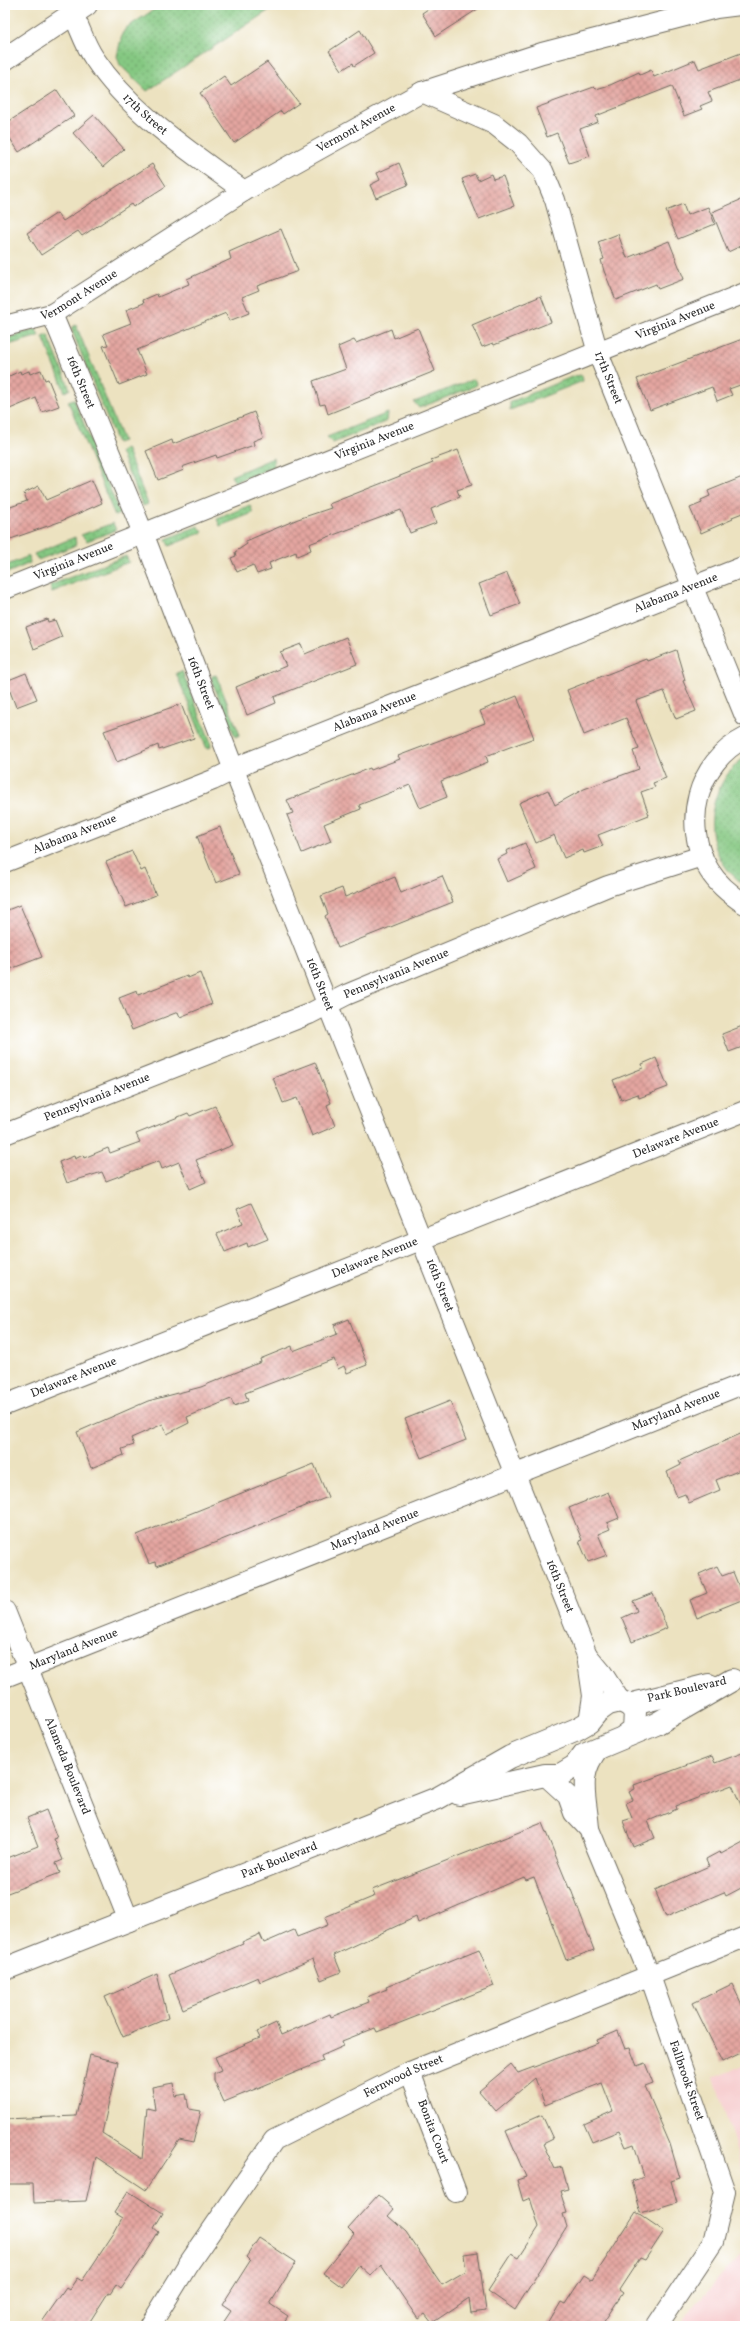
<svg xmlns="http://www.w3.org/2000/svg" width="750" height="2331" font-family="Vollkorn,serif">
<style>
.built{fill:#f7cfd0}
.grass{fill:url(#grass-dots);stroke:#587a56}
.building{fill:url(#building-cross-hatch)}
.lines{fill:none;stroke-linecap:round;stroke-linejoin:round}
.minor-casing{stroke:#6f6b5f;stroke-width:22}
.tertiary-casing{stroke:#6f6b5f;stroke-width:24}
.primary-casing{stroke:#6f6b5f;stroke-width:24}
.minor{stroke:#fff;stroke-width:20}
.tertiary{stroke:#fff;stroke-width:22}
.primary{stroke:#fff;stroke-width:22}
.labels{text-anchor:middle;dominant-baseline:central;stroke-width:3;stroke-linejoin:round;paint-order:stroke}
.street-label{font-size:12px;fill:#2b2b2b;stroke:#fff}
</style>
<defs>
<pattern id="grass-dots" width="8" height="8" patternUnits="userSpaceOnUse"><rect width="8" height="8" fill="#85c882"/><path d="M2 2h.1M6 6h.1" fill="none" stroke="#6da36b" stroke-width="1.8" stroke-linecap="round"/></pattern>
<pattern id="building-cross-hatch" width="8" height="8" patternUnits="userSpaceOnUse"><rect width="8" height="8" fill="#e4a6a0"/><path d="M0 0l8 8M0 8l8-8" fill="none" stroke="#b98783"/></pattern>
</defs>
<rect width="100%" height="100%" fill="#fff"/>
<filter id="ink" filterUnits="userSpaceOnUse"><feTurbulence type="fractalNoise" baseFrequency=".025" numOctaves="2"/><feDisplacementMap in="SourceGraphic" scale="8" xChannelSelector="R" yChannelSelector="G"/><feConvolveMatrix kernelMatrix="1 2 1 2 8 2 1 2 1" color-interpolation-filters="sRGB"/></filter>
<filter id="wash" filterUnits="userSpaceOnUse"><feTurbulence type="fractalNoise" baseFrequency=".012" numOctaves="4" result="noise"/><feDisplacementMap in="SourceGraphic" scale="16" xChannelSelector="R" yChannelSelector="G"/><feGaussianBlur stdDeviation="0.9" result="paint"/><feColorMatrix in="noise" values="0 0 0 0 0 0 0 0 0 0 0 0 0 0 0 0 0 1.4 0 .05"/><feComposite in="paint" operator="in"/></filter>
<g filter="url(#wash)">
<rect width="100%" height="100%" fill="#ece2c0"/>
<g class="built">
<polygon points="745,2064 745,2178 714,2077"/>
<polygon points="745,2250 745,2326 681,2326 687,2314"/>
</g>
<g class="grass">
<polygon points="161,5 277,5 147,91 120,65 117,56 122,34 126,28"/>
<polygon points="76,325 123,441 117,443 71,328"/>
<polygon points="36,329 39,336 5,346 5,339"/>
<polygon points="48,335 70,389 65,392 43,337"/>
<polygon points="582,375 583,381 510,410 510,402 574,376"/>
<polygon points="474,379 476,383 475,386 419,408 414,402"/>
<polygon points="74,399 120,514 115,516 68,401"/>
<polygon points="388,413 387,421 333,443 327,437"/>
<polygon points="126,448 148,504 143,506 120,452"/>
<polygon points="273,458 274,467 235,482 231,476"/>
<polygon points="250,505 253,513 220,526 217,519"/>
<polygon points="113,523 116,530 87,541 81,535"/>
<polygon points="198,526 203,532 169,546 166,539"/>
<polygon points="75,537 76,545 38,560 34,554"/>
<polygon points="29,556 30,563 5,574 5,566"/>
<polygon points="126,556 129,562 52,592 50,585"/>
<polygon points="182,671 210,740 211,747 207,749 176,673"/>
<polygon points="216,675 240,735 235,737 234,734 211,679 212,676"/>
<path d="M745,757v128c-47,-31 -42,-97 0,-128z"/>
</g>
<g id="blocks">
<g class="building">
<polygon points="434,5 484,5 436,36 422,13"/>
<polygon points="360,30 374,53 354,66 353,63 342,70 329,51"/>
<polygon points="741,53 745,64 745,78 708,92 712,101 700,106 702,109 684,116 672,86 596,116 598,122 580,129 590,156 569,163 557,133 547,137 536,108 594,87 596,89 610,85 639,72 640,75 651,70 654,77 695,60 699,69"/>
<polygon points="267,62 299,103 283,114 281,111 234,143 200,93 224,76 231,86"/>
<polygon points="57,90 74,116 19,152 5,131 5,124"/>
<polygon points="94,115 124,149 103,167 73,133"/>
<polygon points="399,163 408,185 376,198 370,185 380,180 377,173"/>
<polygon points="152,164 166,186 133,207 131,204 82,236 78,231 41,255 27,233 57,213 63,221"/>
<polygon points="475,174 478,180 491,174 493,179 503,176 514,206 479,219 462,179"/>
<polygon points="745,198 745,244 728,252 712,212"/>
<polygon points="683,204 687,215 708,207 715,224 678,239 666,211"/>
<polygon points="281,229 298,271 257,286 259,290 242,297 249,313 229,321 226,313 137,350 147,374 119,385 103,346 108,345 103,334 131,323 126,310 144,303 143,300 157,294 158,297 189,284 187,279 231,259 229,252"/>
<polygon points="618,234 627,258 669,241 684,279 658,289 656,284 616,300 604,271 601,260 604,259 598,242"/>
<polygon points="541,296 551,322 494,345 493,343 482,347 472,325"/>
<polygon points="418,328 435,371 328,414 325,404 320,405 313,381 346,369 338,347 354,340 356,343 391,329 394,338"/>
<polygon points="745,338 745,386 743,384 729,389 732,395 717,401 712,387 650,410 637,379"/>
<polygon points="41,370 45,380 48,379 59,406 42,412 36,398 5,411 5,378 20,371 21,374 29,371 30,374"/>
<polygon points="254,412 263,437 253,441 254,445 217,458 216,455 182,467 184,470 158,480 146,451 172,440 173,444"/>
<polygon points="458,450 472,485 457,490 460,497 431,509 436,523 410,533 401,510 309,544 311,550 297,556 296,552 269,563 271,569 257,574 253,565 237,572 231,558 236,556 235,552 247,544 246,541 298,519 331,508 329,504 433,463 431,460"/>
<polygon points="745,476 745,512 732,517 733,519 701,533 690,508 702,503 701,500 710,496 708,491"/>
<polygon points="92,480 102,503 59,522 5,541 5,509 27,501 24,493 39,486 46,500"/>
<polygon points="507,573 520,604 491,615 479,584"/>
<polygon points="47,619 48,622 55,620 62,637 34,649 26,627"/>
<polygon points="346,637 357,664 274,697 276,703 247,715 236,687 286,666 280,652 301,644 305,654"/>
<polygon points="676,650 685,680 683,681 696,711 676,719 664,691 636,701 666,778 653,783 655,787 641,792 649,815 598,835 603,846 584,853 583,850 564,858 554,835 536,843 519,803 548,790 555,805 584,789 639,769 633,751 639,749 626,718 584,735 567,690 646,659 647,661"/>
<polygon points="26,673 37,699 16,707 6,681"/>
<polygon points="517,696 534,738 486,756 488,762 441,781 447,797 420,808 410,785 359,805 361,809 324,824 331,841 302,853 287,815 293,813 287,800 370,768 371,770 400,759 398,756 485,723 480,711"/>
<polygon points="181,704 194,738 159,750 158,745 117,762 104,731"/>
<polygon points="220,827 239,874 216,883 197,836"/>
<polygon points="525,843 536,869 507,882 497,859 507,854 506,851"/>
<polygon points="132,851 141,871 145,869 156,895 126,907 106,862"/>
<polygon points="442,876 453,902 338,948 325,916 328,914 321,896 342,888 345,897 395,877 401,893"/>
<polygon points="20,905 42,957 5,971 5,911"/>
<polygon points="200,973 212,1004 180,1017 178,1012 132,1030 119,998 137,991 138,995 187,976 188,978"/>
<polygon points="745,1025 745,1046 729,1052 722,1034"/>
<polygon points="656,1058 668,1087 639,1098 638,1094 621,1100 613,1080 643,1068 642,1064"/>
<polygon points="315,1062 331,1103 327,1105 335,1126 312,1136 297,1098 283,1103 273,1078"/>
<polygon points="215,1106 233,1145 196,1160 206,1182 190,1189 179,1162 162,1169 159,1161 106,1181 102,1172 67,1183 59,1162 74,1156 75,1159 83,1155 84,1158 108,1148 110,1153 140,1142 136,1134 188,1113 190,1116"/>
<polygon points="251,1203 268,1239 248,1247 247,1243 225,1252 217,1234 243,1223 237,1209"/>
<polygon points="349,1319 367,1365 347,1373 344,1366 338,1369 334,1359 245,1393 248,1401 234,1406 231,1399 187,1417 189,1423 167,1434 163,1424 131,1438 134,1445 122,1449 124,1455 91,1468 77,1432 148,1401 201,1387 261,1362 260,1359 292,1346 293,1351 337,1334 334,1325"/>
<polygon points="450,1401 466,1440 421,1458 405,1419"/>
<polygon points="745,1432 745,1468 716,1480 720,1490 689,1503 685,1494 677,1497 667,1472 681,1465 679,1461"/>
<polygon points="314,1464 328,1497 157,1566 156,1562 149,1564 137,1535"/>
<polygon points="608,1492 619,1518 607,1523 610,1529 598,1534 607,1555 588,1562 579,1541 582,1540 569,1508"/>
<polygon points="717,1566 722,1576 733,1572 744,1599 697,1618 690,1600 707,1593 699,1574"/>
<polygon points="653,1593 667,1628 632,1642 622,1618 637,1611 633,1601"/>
<polygon points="745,1752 745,1814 732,1785 676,1806 677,1809 648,1821 655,1838 633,1847 623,1821 632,1818 626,1803 633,1800 629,1792 635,1789 634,1785 712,1756 715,1763"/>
<polygon points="46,1810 57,1838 54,1839 63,1860 56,1863 60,1873 5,1894 5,1859 38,1846 27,1818"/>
<polygon points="542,1823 569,1888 570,1887 594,1950 566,1960 534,1877 526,1880 524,1877 418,1923 416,1917 334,1955 341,1972 321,1980 313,1959 260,1982 258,1977 183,2009 169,1975 243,1944 242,1942 260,1934 264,1943 294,1930 297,1937 328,1925 325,1917 375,1896 372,1890"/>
<polygon points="745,1841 745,1886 726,1896 724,1892 666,1917 655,1890 709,1866 706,1859 719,1852 721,1854"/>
<polygon points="479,1949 494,1986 377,2032 375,2028 342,2041 344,2046 321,2056 323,2061 224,2102 214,2080 214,2073 221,2070 215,2057 260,2038 257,2032 276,2023 281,2035 330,2014 331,2017 369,2002 367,1997 387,1989 386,1987"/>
<polygon points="157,1974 168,2018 123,2037 105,1997"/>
<polygon points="732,1984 745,2011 745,2051 722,2062 693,2003"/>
<polygon points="618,2031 625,2049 630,2048 637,2066 645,2063 653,2083 645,2086 670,2144 680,2178 671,2181 677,2202 641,2213 632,2181 644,2177 634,2144 626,2147 619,2131 592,2142 584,2124 613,2111 602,2083 545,2105 535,2078 496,2111 479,2091 511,2064 518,2073 598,2043 597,2040"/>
<polygon points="90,2055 118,2062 102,2133 142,2159 147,2108 155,2110 152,2087 173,2083 175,2096 186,2094 189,2109 201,2111 193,2143 179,2140 146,2190 96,2157 86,2201 34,2203 33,2184 5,2184 5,2119 76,2116"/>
<polygon points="542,2115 553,2139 543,2144 555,2169 562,2167 568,2189 560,2191 567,2213 563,2214 567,2227 515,2310 488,2291 512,2254 519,2258 539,2227 530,2198 523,2201 517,2180 526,2177 506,2131"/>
<polygon points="128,2191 163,2213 154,2228 159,2232 146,2253 121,2289 116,2285 110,2294 108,2293 87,2326 39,2326 66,2288 69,2290 77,2278 82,2281 114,2233 122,2218 114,2213"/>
<polygon points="378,2195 394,2209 388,2216 406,2232 442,2285 466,2271 464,2254 478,2252 486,2311 471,2313 469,2298 432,2323 425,2314 418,2319 381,2265 371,2276 359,2265 342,2287 323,2273 354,2234 348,2228"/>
<polygon points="636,2212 664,2231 645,2260 640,2258 619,2290 623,2293 601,2326 547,2326 561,2302 565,2304 584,2275 592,2280"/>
<polygon points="259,2238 296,2262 270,2304 288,2316 281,2326 221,2326 231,2311 222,2305 250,2261 246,2257"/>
</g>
</g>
</g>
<g filter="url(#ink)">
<use href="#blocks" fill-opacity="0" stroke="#6f6b5f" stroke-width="1"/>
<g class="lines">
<g class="minor-casing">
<g id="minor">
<path id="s1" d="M73,14c7,14 12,31 21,44 37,56 97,94 150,133"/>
<path id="s2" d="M422,92l72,32 24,19 25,28 12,29 43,153 147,363"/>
<path id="s3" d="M52,314l91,219 91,237 353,885 6,41 -4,26"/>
<path id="s4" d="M5,326l47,-12 192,-123 178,-99 120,-39 174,-45 24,-3"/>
<path id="s5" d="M5,589l740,-296"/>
<path d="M745,738c-48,24 -64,87 -36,132 9,15 22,25 36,34"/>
<path id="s6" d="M5,862l208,-82 36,-18 496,-196"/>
<path id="s7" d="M5,1134l304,-120 37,-19 262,-109 94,-30"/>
<path id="s8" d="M5,1405l740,-294"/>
<path id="s9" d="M5,1611l124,310"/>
<polyline points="587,1655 602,1673 620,1701"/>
<path id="s10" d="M5,1677l740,-294"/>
<path id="s11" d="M545,1775l23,21 6,17 15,16 61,147 75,216 -12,50 -56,84"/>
<path d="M589,1829c-2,-32 -13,-53 10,-81"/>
<path id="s12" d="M410,2072l46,120"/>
<path id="s13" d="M150,2326l37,-60 87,-126 136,-68 335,-135"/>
</g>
</g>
<g class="tertiary-casing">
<g id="tertiary">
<polyline points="629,1705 709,1685"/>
<polyline points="459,1794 545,1775 560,1775 575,1766 584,1754 656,1724 732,1680"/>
<path id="s14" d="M5,1969l433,-171 72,-41 67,-28 12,-7 8,-10 11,-8 12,-3 9,4 6,7 -1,17 -9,7"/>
</g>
</g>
<g class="primary-casing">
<polyline id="primary" points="5,59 86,5"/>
</g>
<use href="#minor" class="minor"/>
<use href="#tertiary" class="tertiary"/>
<use href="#primary" class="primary"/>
</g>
</g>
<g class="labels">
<g class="street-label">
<text stroke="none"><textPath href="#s1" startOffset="125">17th Street</textPath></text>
<text stroke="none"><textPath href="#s4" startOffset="405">Vermont Avenue</textPath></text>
<text stroke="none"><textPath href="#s4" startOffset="81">Vermont Avenue</textPath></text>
<text stroke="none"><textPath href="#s5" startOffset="722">Virginia Avenue</textPath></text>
<text stroke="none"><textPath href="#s2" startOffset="364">17th Street</textPath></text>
<text stroke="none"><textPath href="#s3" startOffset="74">16th Street</textPath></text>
<text stroke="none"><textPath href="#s5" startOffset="398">Virginia Avenue</textPath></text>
<text stroke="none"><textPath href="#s5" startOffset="74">Virginia Avenue</textPath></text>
<text stroke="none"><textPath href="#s6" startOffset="723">Alabama Avenue</textPath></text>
<text stroke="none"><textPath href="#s3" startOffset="398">16th Street</textPath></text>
<text stroke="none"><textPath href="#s6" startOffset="399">Alabama Avenue</textPath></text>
<text stroke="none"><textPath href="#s6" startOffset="75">Alabama Avenue</textPath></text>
<text stroke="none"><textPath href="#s7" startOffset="423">Pennsylvania Avenue</textPath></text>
<text stroke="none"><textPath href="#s3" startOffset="722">16th Street</textPath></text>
<text stroke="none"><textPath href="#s7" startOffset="99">Pennsylvania Avenue</textPath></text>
<text stroke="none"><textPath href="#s8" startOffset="722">Delaware Avenue</textPath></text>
<text stroke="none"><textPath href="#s8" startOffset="398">Delaware Avenue</textPath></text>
<text stroke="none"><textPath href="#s3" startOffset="1046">16th Street</textPath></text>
<text stroke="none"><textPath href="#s8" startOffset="74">Delaware Avenue</textPath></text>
<text stroke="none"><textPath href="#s10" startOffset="722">Maryland Avenue</textPath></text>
<text stroke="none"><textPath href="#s10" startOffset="398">Maryland Avenue</textPath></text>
<text stroke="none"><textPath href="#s3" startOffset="1370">16th Street</textPath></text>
<text stroke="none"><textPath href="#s10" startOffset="74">Maryland Avenue</textPath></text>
<text transform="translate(687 1690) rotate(-13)">Park Boulevard</text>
<text stroke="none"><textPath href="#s9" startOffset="167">Alameda Boulevard</textPath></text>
<text stroke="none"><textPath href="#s14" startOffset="295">Park Boulevard</textPath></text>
<text stroke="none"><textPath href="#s13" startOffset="368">Fernwood Street</textPath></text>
<text stroke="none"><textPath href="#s11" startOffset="341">Fallbrook Street</textPath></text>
<text stroke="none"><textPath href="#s12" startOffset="64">Bonita Court</textPath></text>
</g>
</g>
<rect width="750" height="2331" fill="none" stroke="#fff" stroke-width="20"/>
</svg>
